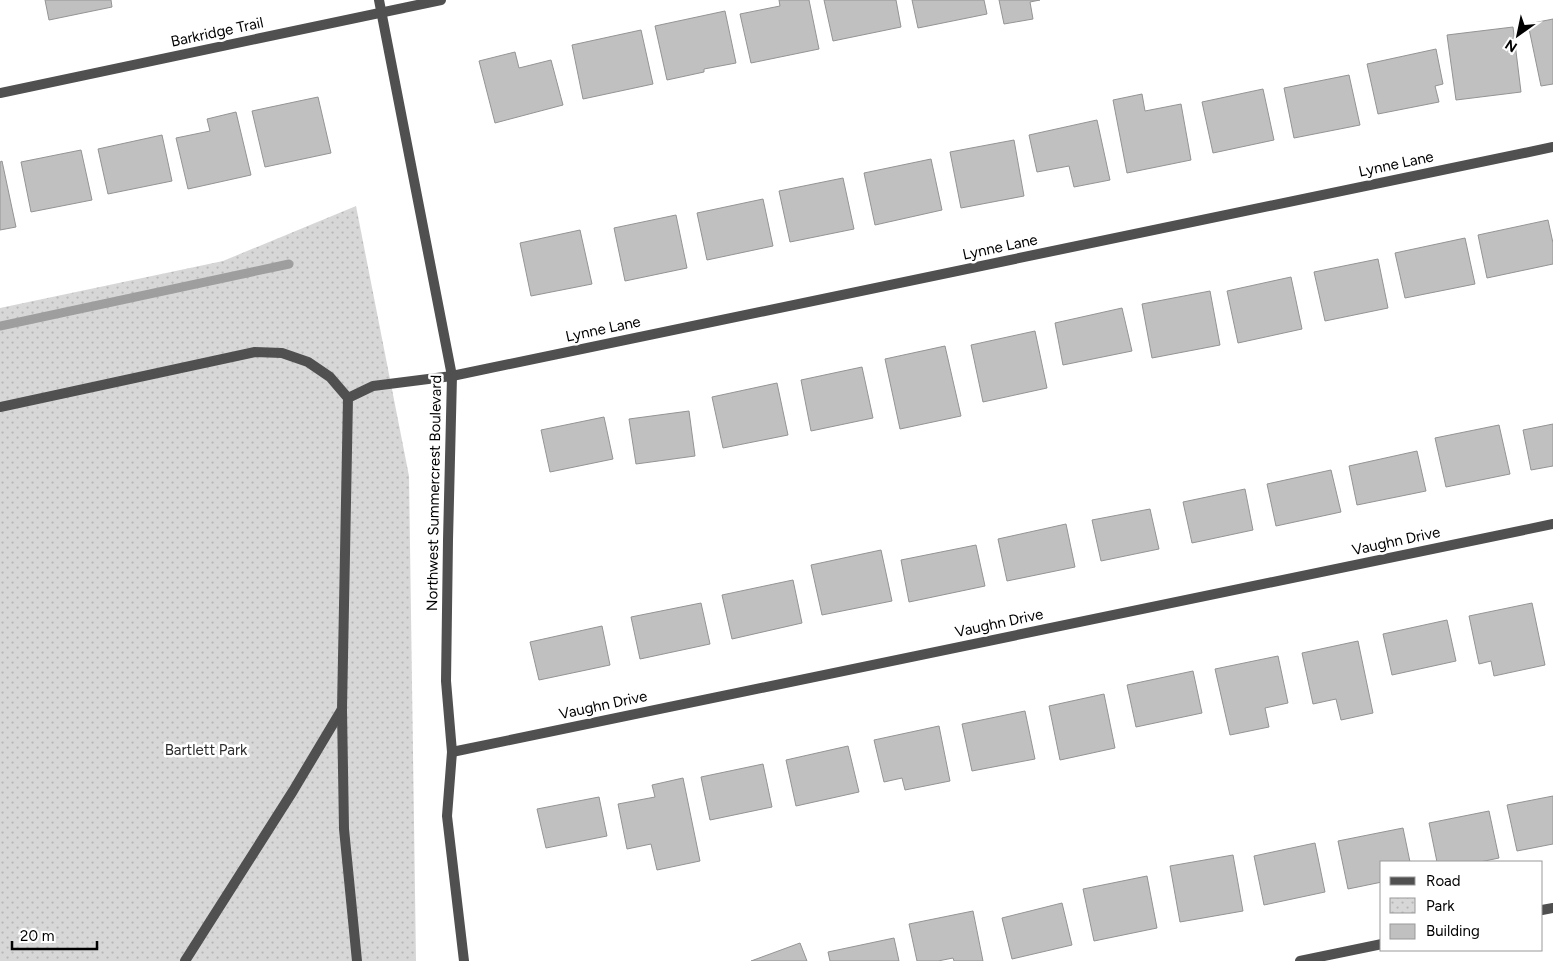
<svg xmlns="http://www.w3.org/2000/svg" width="1553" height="961" font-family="Figtree,sans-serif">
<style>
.park{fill:url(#park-dots)}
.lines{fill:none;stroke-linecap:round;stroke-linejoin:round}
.stream{stroke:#9e9e9e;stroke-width:9}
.building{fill:#c0c0c0;stroke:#949494}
.service{stroke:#505050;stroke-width:10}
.minor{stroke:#505050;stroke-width:10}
.tertiary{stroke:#505050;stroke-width:10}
.labels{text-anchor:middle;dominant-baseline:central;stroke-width:5;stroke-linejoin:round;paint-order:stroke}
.street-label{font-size:15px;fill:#000;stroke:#fff}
.park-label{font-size:15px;fill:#2e2e2e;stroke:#fff}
</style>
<defs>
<pattern id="park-dots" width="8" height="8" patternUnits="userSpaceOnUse" patternTransform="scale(1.25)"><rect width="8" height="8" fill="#d7d7d7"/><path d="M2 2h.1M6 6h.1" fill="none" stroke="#b7b7b7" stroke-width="1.8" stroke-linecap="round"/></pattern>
</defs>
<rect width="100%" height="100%" fill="#fff"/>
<polygon class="park" points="356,206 409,476 416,961 0,961 0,308 223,261"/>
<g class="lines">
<polyline class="stream" points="0,326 289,264"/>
</g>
<g class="building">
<polygon points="45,0 111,0 112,7 49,20"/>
<polygon points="779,0 809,0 819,49 751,63 740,14 780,6"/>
<polygon points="824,0 896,0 901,27 833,41"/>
<polygon points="912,0 984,0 987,14 918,28"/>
<polygon points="999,0 1040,0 1030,2 1033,19 1004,24"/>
<polygon points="725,11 736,63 704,69 704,72 667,80 655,26"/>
<polygon points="1553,19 1553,84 1541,86 1528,24"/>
<polygon points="1513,27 1521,92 1456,100 1447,35"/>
<polygon points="641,30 653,84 583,99 572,45"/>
<polygon points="1436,49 1443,84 1435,86 1439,102 1378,114 1367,64"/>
<polygon points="515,52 519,68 551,60 563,105 495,123 479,61"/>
<polygon points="1349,75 1360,125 1294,138 1284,88"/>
<polygon points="1263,89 1274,140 1213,153 1202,102"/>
<polygon points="1142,94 1145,111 1181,104 1191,160 1127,173 1113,100"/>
<polygon points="318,97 331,153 265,167 252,111"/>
<polygon points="236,112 251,175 188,189 176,138 210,131 207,119"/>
<polygon points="1097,120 1110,180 1074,187 1069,166 1037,172 1029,135"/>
<polygon points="162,135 172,181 108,194 98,149"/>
<polygon points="1014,140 1024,196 961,208 950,152"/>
<polygon points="81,150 92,200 31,212 21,162"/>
<polygon points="931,159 942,210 875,225 864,173"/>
<polygon points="2,161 16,227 0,230 0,162"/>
<polygon points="843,178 854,229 790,242 779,191"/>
<polygon points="763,199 773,246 707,260 697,213"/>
<polygon points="676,215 687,268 625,281 614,228"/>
<polygon points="1548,220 1553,243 1553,264 1487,278 1478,235"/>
<polygon points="580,230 592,284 531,296 520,243"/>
<polygon points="1465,238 1475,284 1405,298 1395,253"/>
<polygon points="1378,259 1388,308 1325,321 1314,272"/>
<polygon points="1291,277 1302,329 1238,343 1227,291"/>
<polygon points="1210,291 1220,345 1152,358 1142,304"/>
<polygon points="1122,308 1132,351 1063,365 1055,323"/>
<polygon points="1035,331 1047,388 983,402 971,345"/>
<polygon points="945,346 961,416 900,429 885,359"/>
<polygon points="862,367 873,418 811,431 801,380"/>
<polygon points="777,383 788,435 723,448 712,397"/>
<polygon points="689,411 695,456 636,464 629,419"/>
<polygon points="604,417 613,459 550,472 541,430"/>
<polygon points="1553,424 1553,466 1531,470 1523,430"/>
<polygon points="1499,425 1510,474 1446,487 1435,438"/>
<polygon points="1417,451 1426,491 1357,505 1349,466"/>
<polygon points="1331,470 1341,512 1276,526 1267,484"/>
<polygon points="1245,489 1253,530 1192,543 1183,502"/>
<polygon points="1150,509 1159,549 1101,561 1092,520"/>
<polygon points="1066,524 1075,567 1007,581 998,539"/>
<polygon points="976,545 985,586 909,602 901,560"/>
<polygon points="881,550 892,601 822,615 811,565"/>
<polygon points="793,580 802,623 732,639 722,595"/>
<polygon points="701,603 710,644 640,659 631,617"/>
<polygon points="1532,603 1545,665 1494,676 1491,661 1479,664 1469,616"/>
<polygon points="1447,620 1456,661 1392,675 1383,634"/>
<polygon points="602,626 610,665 539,680 530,642"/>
<polygon points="1358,641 1373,713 1341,720 1336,699 1313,704 1302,653"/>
<polygon points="1278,656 1288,703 1265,708 1269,727 1230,735 1215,669"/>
<polygon points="1193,671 1202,713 1136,727 1127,685"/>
<polygon points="1104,694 1115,748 1060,760 1049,706"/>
<polygon points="1025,711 1035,759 972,771 962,724"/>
<polygon points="939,726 950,781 905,790 902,778 884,782 874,740"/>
<polygon points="848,746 859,792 796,806 786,760"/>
<polygon points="763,764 772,807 710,820 701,777"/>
<polygon points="683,778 700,861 657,870 651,844 627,849 618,804 655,797 652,785"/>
<polygon points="1553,796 1553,844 1517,851 1507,805"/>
<polygon points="599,797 607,836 546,848 537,809"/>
<polygon points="1489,811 1499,858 1480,862 1437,862 1429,823"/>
<polygon points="1403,828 1410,862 1382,862 1382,882 1348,889 1338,841"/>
<polygon points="1315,843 1325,892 1264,905 1254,856"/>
<polygon points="1233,855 1243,911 1180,922 1170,866"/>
<polygon points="1147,876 1157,928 1094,941 1083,889"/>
<polygon points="1062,903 1072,945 1012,959 1002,918"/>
<polygon points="973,911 983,961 954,961 953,958 938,961 917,961 909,924"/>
<polygon points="894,938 899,961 830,961 828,952"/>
<polygon points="800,943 807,961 751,961"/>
</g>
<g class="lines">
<g class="service">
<polyline points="348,398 373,386 452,376"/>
<polyline points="0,407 255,352 282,353 308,362 330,377 348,398 342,709 293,791 185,961"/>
<polyline points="342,710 344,829 357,961"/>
</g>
<g class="minor">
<polyline points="0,93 441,0"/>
<polyline points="452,376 1553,147"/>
<polyline points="452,752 1553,524"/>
<polyline points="1542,910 1553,908"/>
<polyline points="1300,961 1382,944"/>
</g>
<polyline class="tertiary" points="379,0 452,376 448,540 446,681 452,752 447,816 464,961"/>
</g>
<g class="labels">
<g class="street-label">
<text transform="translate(217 32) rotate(-12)">Barkridge Trail</text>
<text transform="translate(1396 164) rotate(-12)">Lynne Lane</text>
<text transform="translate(1000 247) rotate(-12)">Lynne Lane</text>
<text transform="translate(603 329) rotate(-12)">Lynne Lane</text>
<text transform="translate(434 493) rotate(-89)">Northwest Summercrest Boulevard</text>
<text transform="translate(1396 541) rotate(-12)">Vaughn Drive</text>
<text transform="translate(999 623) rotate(-12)">Vaughn Drive</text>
<text transform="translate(603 705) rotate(-12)">Vaughn Drive</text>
</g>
<g class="park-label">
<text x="206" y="750">Bartlett Park</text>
</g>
</g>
<rect x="1380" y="861" width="162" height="90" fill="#ffffff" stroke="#999999"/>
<rect x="1390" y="877" width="25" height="8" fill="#505050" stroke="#999999"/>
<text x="1426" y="886" font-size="15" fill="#000000">Road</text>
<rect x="1390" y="898" width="25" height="15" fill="url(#park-dots)" stroke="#999999"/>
<text x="1426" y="911" font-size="15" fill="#000000">Park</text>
<rect x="1390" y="924" width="25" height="15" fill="#c0c0c0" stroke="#999999"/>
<text x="1426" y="936" font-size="15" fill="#000000">Building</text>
<g transform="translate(1518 35) rotate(213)" stroke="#ffffff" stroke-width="4" paint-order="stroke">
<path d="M0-4L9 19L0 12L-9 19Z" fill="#000000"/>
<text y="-8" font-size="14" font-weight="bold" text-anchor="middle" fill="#000000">N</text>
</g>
<path d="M12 941v8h85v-8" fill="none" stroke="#000000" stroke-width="2.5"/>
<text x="20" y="941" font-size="15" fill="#000000" stroke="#ffffff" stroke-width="4" paint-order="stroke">20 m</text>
</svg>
